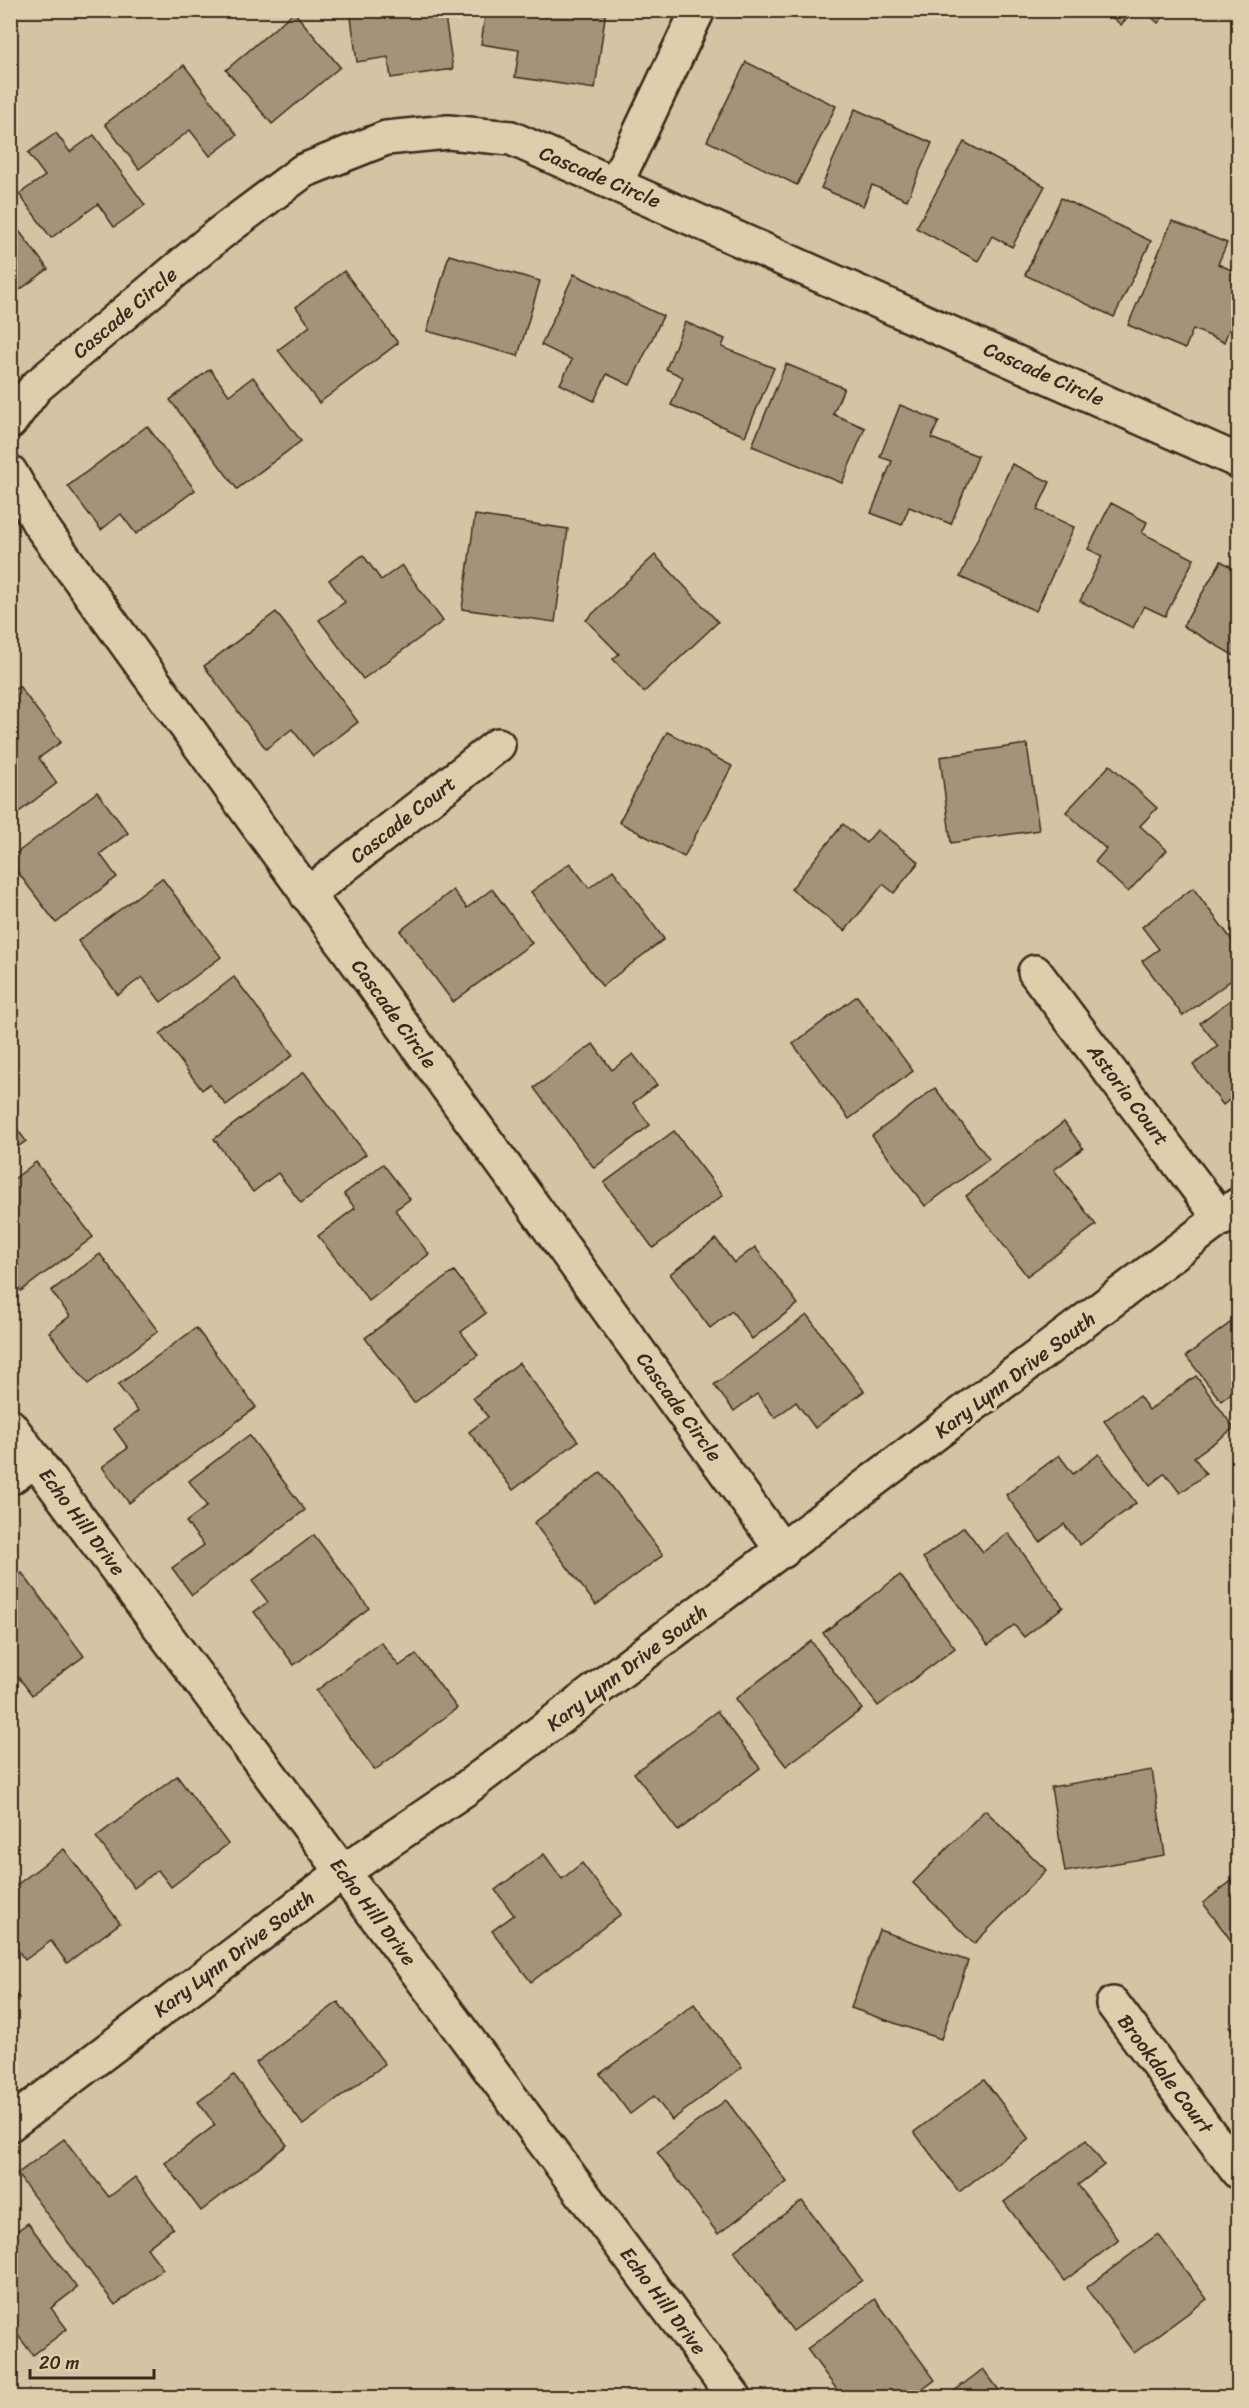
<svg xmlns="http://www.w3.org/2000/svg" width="1249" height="2408" font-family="Sriracha,sans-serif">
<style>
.building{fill:#a59379;stroke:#3b2a1e;stroke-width:1.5}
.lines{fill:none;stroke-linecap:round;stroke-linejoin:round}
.minor-casing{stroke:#3b2a1e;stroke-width:38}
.minor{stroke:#dfcdab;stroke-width:33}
.labels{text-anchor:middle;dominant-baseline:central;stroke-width:6;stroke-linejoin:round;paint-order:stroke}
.street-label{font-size:20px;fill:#3b2a1e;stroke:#dfcdab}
</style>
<rect width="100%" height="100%" fill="#d5c3a3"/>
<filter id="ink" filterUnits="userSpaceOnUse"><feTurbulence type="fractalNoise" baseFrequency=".0167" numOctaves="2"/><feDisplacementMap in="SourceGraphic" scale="12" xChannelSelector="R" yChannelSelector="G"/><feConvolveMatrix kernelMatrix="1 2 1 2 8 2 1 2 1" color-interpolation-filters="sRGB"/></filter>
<g filter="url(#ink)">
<g class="building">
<polygon points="350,10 444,10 453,69 391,78 388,57 357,62"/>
<polygon points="486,10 606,10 595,89 515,77 519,50 481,44"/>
<polygon points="1104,10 1134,10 1121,25"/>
<polygon points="1144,10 1169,10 1158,23"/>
<polygon points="294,12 340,67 272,124 226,70"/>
<polygon points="746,62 836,106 797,185 707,141"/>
<polygon points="184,65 237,135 210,156 190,130 139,169 105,124"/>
<polygon points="855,109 932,143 907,200 872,185 863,206 821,188"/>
<polygon points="56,133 70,152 94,135 145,205 114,227 98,204 51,238 19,194 45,176 28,153"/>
<polygon points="964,142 1045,186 1012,247 992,236 978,261 916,228"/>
<polygon points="1061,198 1151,241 1114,317 1025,275"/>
<polygon points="10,219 48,269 10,297"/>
<polygon points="1172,221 1227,243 1218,264 1238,273 1238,307 1224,342 1193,329 1185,349 1128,325"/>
<polygon points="449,255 540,281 518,356 427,331"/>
<polygon points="344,271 398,343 319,403 278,350 310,326 296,307"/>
<polygon points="574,274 663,316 630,385 607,374 594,401 560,384 572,360 541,345"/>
<polygon points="685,322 725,339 722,347 774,368 745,436 671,405 683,377 666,369"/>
<polygon points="786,364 844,388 833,414 865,428 842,483 752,446"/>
<polygon points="210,369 229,395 253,377 301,441 237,489 170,400"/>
<polygon points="900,405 939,421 931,438 978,456 951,524 909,507 902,525 871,513 892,461 880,457"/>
<polygon points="147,426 195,490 136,534 121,514 101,530 68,486"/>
<polygon points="1012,464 1050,482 1037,510 1074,527 1036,611 960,577"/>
<polygon points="1111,503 1147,522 1142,533 1194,559 1165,616 1144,606 1133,628 1080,601 1102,556 1088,549"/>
<polygon points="475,515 568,529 555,622 462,609"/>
<polygon points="363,555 381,580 402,565 443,621 363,679 319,620 345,602 329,580"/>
<polygon points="655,555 718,622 644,692 613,659 619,654 586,620"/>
<polygon points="1221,561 1238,571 1238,658 1183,626"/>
<polygon points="276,612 358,722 313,756 292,729 266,749 204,666"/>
<polygon points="19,686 61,742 39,758 57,783 11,818 10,693"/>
<polygon points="667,732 732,766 684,857 619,822"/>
<polygon points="1027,744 1039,830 951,843 940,757"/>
<polygon points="1110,765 1157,808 1140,826 1167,850 1128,892 1095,862 1106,849 1066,812"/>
<polygon points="97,792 128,833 100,854 117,877 56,923 10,862 10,858"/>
<polygon points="843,824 866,843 877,830 919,862 894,893 883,884 845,931 791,889"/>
<polygon points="570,863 589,888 613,870 664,939 602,986 531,892"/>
<polygon points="162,878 221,957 161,1002 142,977 118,995 78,941"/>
<polygon points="1193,888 1238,948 1238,975 1183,1016 1142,961 1159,949 1142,927"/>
<polygon points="492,889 532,943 453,1002 400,931 453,890 467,908"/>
<polygon points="234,977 293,1055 226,1105 209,1084 202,1090 160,1034"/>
<polygon points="1238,994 1238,1093 1223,1105 1193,1065 1218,1046 1200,1023"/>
<polygon points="857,996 913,1071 849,1119 793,1044"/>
<polygon points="593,1044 612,1070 633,1054 657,1085 633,1103 650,1125 594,1168 534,1088"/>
<polygon points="304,1072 366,1154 301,1203 278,1173 253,1192 214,1139"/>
<polygon points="935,1088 989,1159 925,1206 872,1136"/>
<polygon points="10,1120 26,1141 10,1152"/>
<polygon points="1064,1122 1083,1148 1054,1170 1096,1225 1027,1276 966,1196"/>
<polygon points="674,1131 723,1195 653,1248 604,1183"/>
<polygon points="36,1162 93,1237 21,1291 10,1276 10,1182"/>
<polygon points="383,1164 410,1199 395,1210 429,1254 369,1301 318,1236 355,1208 344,1194"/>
<polygon points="716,1239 734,1263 755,1247 798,1304 752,1339 732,1311 710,1328 670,1274"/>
<polygon points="100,1254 158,1331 88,1384 49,1332 70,1316 51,1291"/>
<polygon points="454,1271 486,1313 461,1332 478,1355 414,1403 365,1338"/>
<polygon points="807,1315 864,1391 815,1428 796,1402 775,1418 757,1394 734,1411 714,1385"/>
<polygon points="1238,1317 1238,1388 1221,1401 1186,1356"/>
<polygon points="196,1328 256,1407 129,1503 102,1467 128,1448 114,1429 138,1411 118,1385"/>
<polygon points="519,1363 578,1441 513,1490 469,1432 488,1417 473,1398"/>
<polygon points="1196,1376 1234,1428 1194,1457 1206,1474 1180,1493 1165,1473 1150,1485 1104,1421 1139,1396 1149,1410"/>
<polygon points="249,1435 305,1510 192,1595 172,1568 204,1545 186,1522 207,1506 189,1481"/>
<polygon points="1099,1454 1136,1503 1080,1545 1064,1524 1040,1542 1006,1495 1059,1455 1073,1474"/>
<polygon points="601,1472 663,1555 596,1605 534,1523"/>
<polygon points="964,1527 983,1552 1008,1533 1063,1607 1024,1637 1014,1625 988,1645 923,1558"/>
<polygon points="314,1535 369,1608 294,1665 254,1612 268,1602 252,1581"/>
<polygon points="22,1573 84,1656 32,1695 13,1670 10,1671 10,1581"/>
<polygon points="900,1575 955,1648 878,1706 823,1633"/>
<polygon points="811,1641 862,1709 786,1766 735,1699"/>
<polygon points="381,1642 399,1666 416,1654 457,1708 375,1770 316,1691"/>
<polygon points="717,1711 760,1768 678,1831 634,1773"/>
<polygon points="1152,1770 1165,1855 1065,1872 1051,1787"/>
<polygon points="177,1776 228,1844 171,1887 158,1870 134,1888 96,1837"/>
<polygon points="985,1810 1046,1870 974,1944 913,1883"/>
<polygon points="64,1849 120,1923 67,1963 51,1941 25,1960 10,1940 10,1890"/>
<polygon points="544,1854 562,1879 582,1863 621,1914 531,1982 492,1931 514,1915 495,1890"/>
<polygon points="1238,1876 1238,1950 1203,1903"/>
<polygon points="879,1930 968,1961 941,2039 851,2008"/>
<polygon points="10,1987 19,1998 10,2004"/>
<polygon points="338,2002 385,2064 303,2125 256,2063"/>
<polygon points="694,2004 742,2067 672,2120 654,2096 630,2114 600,2074"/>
<polygon points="1238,2019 1238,2039 1229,2026"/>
<polygon points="234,2075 287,2145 201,2211 165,2163 215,2125 198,2102"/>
<polygon points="984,2080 1029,2139 959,2192 914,2132"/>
<polygon points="726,2100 787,2182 718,2234 657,2152"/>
<polygon points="64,2139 109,2197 135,2177 173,2228 147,2248 163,2269 115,2305 17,2174"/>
<polygon points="1086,2140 1104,2165 1078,2185 1119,2240 1064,2281 1004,2202"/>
<polygon points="802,2201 862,2280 793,2331 734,2251"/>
<polygon points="28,2223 77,2288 51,2308 67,2329 33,2355 16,2333 10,2337 10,2236"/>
<polygon points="1158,2234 1207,2299 1134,2353 1086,2288"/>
<polygon points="875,2299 935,2380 911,2398 843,2398 807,2349"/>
<polygon points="983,2369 1005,2398 945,2398"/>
</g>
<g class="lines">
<g class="minor-casing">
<g id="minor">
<polyline points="616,183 698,10"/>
<polyline points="10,422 36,387 219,234 303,171 386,138 448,132 511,138 1238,461"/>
<polyline points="10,472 39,523 783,1551"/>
<polyline points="307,895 498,745"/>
<polyline points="1035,972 1221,1219"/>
<polyline points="10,1426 735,2398"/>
<polyline points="10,1478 36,1460"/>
<polyline points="1113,2004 1238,2172"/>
<polyline points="10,2124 343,1872 465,1789 1238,1205"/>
</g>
</g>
<use href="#minor" class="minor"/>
</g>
</g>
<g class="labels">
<g class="street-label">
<text transform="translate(600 177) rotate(23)">Cascade Circle</text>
<text transform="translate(125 313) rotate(-40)">Cascade Circle</text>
<text transform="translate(1044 374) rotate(24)">Cascade Circle</text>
<text transform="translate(403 820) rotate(-38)">Cascade Court</text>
<text transform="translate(394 1014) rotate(54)">Cascade Circle</text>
<text transform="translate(1128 1095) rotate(53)">Astoria Court</text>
<text transform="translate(1015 1375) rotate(-37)">Kary Lynn Drive South</text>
<text transform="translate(679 1407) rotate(54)">Cascade Circle</text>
<text transform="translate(82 1522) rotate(53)">Echo Hill Drive</text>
<text transform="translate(627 1668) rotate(-37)">Kary Lynn Drive South</text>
<text transform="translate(373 1912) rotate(53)">Echo Hill Drive</text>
<text transform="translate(234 1954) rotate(-37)">Kary Lynn Drive South</text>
<text transform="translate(1165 2074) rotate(53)">Brookdale Court</text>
<text transform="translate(663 2301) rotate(53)">Echo Hill Drive</text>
</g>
</g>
<rect width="1249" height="2408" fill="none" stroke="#dfcdab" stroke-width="36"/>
<rect x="18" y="18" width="1213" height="2372" fill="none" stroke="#3b2a1e" stroke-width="2" filter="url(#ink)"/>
<path d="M30 2369v9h124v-9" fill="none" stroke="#3b2a1e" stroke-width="3"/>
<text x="39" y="2369" font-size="18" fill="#3b2a1e" stroke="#dfcdab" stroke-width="4.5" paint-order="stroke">20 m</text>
</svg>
